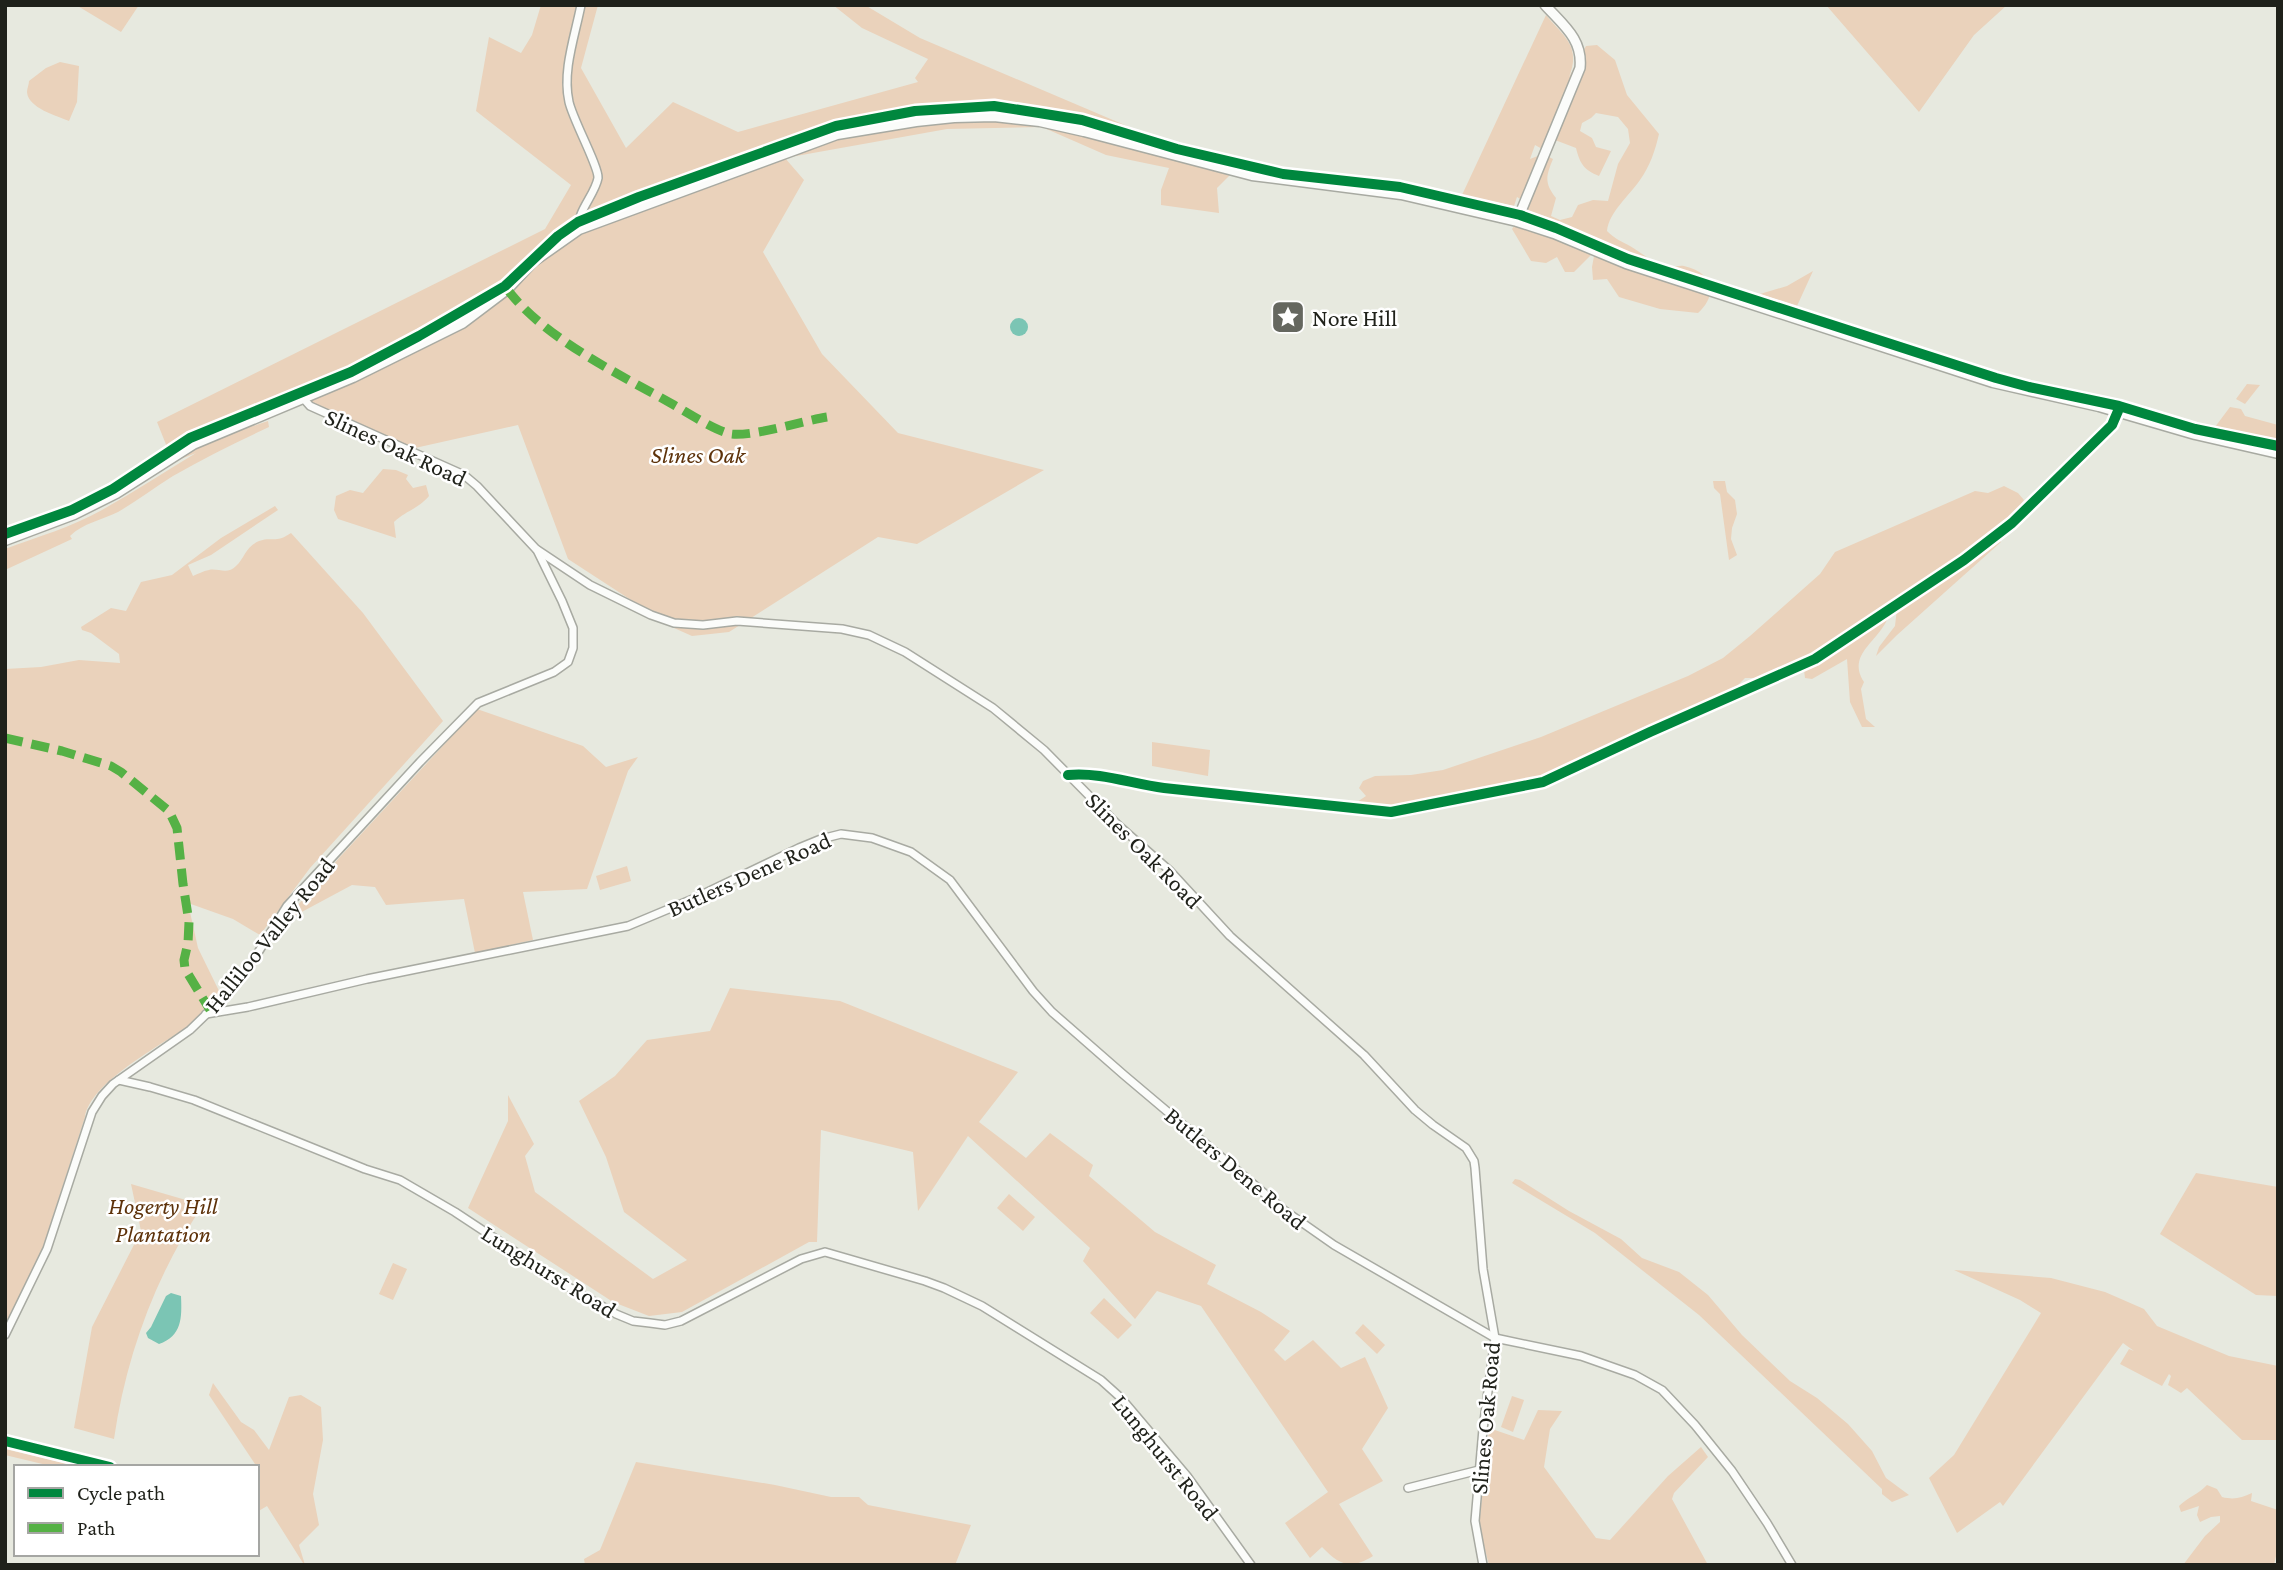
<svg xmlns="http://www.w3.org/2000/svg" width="2283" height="1570" font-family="'Crimson Pro',serif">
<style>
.green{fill:#ead2bb;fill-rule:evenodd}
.water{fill:#7bc5b4}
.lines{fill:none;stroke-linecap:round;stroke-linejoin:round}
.minor-casing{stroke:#a8aaa2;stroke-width:10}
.tertiary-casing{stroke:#a8aaa2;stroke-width:12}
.secondary-casing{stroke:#a8aaa2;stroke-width:13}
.minor{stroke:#fbfcfa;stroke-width:7}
.tertiary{stroke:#fbfcfa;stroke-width:9}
.secondary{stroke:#fbfcfa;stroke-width:10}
.quiet{stroke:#55b145;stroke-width:9;stroke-dasharray:18 9;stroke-linecap:butt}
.cycleway-casing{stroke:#fff;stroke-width:15}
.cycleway{stroke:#00873e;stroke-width:10}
.labels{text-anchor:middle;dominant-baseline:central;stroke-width:5;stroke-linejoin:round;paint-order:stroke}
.poi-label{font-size:24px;fill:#1f211a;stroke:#fff;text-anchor:start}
.street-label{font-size:24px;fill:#1f211a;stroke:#fff}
.park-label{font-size:24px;font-style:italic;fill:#5d320a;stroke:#fff}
</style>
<rect width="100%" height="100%" fill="#e7e9df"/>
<g class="green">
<polygon points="76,5 139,5 121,32"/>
<path d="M541,5h57l-17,63 45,80 47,-46 65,30 180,-50 -3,-4 13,-19 -66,-31 -29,-23h32l55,33 207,88 -71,1 177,45 -16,16 2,25 -58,-8v-15l8,-22 -63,-13 -64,-28 -95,2 -162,29 19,22 -41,72 59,102 76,79 146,37 -127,74 -39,-7 -149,95 -37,4 -18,-8 -106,-69 -50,-134 -103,23 -114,-45 -51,24 18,-6 1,6c-32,15 -65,31 -96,49 -19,12 -36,25 -55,36 -16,8 -35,11 -48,24l2,3 -67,31v-21c32,-12 67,-22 97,-39 32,-18 62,-38 94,-57l-23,9 -16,-40 388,-193 26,-44 -95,-74 13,-74 32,16 11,-18z"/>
<polygon points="1826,5 2007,5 1974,35 1919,112"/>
<path d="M1546,15c19,23 35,31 23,62l17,-31 11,-1 18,15 12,35 32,39c-4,17 -9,32 -19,46 -11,16 -31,32 -33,51 8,8 14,10 23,15 12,7 20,15 33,20 7,3 14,-1 21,0 28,6 35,28 14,47l-38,-4 -41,-12 -12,-18 -14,1 -1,-13 3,-16 -21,21h-9l-8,-15 -11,6 -15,-2 -19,-32 9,-13 1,-16 -5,-3 -3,9 -52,-11zM1596,113l22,4 10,12 2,14 -12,21 -10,37 -15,-1 -15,5 -6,12 -12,3 -9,-4 5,-18c-12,-15 -10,-22 -3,-39l-10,-5 -13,5 5,-14 9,5 11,-10 21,8c4,16 8,22 23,28l12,-25 -15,-4 -4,-9 -12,-7 2,-8 9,-5z"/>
<path d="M60,62l19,4 -2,36 -8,19c-12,-5 -41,-13 -42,-29 0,-4 2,-7 2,-11l17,-13z"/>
<polygon points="1813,271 1797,306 1760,294 1787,286"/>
<polygon points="2247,384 2260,385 2245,404 2236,399"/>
<polygon points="2230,407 2241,409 2245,416 2278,425 2278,443 2215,431 2215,427"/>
<path d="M383,469l13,1 12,5 -2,4 7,9 13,-3 3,11c-11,13 -22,14 -35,26l2,16 -58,-19 -4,-9 2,-14 14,-6 13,3z"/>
<polygon points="1713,481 1725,481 1727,492 1735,500 1737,514 1732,528 1731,539 1737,555 1729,560 1720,494 1714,488"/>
<polygon points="2004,486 2018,493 2024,500 2014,514 1958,561 1812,657 1757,682 1754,678 1745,678 1732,691 1541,778 1391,807 1357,802 1366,796 1359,788 1363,781 1375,776 1411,775 1443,770 1541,737 1688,676 1723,658 1750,636 1820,574 1835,552 1975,491 1988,493"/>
<path d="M275,506l3,4 -67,45 -23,10 5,11c5,-2 10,-5 16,-6 9,-2 19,5 27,-4 9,-8 9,-19 23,-25 13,-5 16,3 32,-8l72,80 80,108 -133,147 -50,67 -27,-16 -45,-16 10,45 23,47c-12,12 -23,24 -36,33 -28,20 -95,55 -100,89l-42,130 -38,78v-656l36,-2 38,-7 41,3 -1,-9 -28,-21 -9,-3 -1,-3 30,-19 15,3 15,-29 31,-7 49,-37z"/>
<polygon points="1998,539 2001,542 1897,635 1876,656 1879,647 1895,626 1897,608 1964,564"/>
<path d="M1889,615c-9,27 -43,38 -25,67l-3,7 5,30 9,8h-13l-12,-25 -3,-43 -35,20 -7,-1 -1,-8 43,-24z"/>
<polygon points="477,709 583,746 606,767 638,757 628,771 587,889 523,892 533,940 475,953 464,899 386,905 375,887 352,885 283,922 339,858"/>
<polygon points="1152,742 1210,750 1208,776 1152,766"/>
<polygon points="627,866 631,881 600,890 596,876"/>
<path d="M730,988l110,13 178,71 -39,50 47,36 24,-25 43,32 -4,11 66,56 61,33 -9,19 54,28 29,19 -16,19 11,11 28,-21 28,28 24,-11 23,51 -26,41 21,32 -44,23 34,52c-22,14 -34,9 -51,-9l-12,11 -25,-35 43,-31 -127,-186 -44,-15 -22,28 -52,-58 7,-13 -122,-112 -50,75 -5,-59 -92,-22 -4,112h-8l-127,70 -33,4 -36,-14 -145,-94 40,-87v-26l26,49 -9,12 10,36 118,87 34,-19 -63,-48 -18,-55 -27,-56 36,-25 32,-36 63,-9z"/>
<polygon points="2196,1173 2278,1187 2278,1296 2256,1295 2160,1234"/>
<polygon points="1515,1179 1520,1180 1569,1211 1621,1239 1642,1258 1679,1272 1708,1295 1742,1335 1790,1381 1817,1398 1848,1424 1872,1451 1886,1478 1909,1495 1892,1502 1882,1494 1882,1489 1699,1315 1595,1233 1512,1183"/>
<path d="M131,1184l72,21c-47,69 -77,151 -89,234l-40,-11 18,-101 49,-96z"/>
<polygon points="1009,1194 1035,1217 1023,1231 997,1208"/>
<polygon points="393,1263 407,1269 393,1300 379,1294"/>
<polygon points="1954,1270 2051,1278 2105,1292 2144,1309 2157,1326 2229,1356 2278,1366 2278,1440 2242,1440 2187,1388 2181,1393 2168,1385 2171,1376 2169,1374 2162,1386 2120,1364 2129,1349 2134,1351 2123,1343 2003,1506 2000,1502 1957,1533 1929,1478 1954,1455 2041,1313 2020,1300"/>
<polygon points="1104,1298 1132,1325 1118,1339 1090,1313"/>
<polygon points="1363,1324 1385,1345 1377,1354 1355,1333"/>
<polygon points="213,1383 241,1422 254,1430 269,1450 289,1397 301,1395 321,1407 323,1440 313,1494 319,1525 299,1545 305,1565 300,1565 303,1563 267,1506 257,1512 257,1478 259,1477 257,1467 209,1395"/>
<polygon points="1512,1396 1524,1400 1513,1432 1501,1427"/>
<polygon points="1538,1410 1562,1411 1550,1429 1544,1467 1596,1538 1610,1540 1668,1476 1701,1447 1708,1457 1674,1493 1672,1499 1708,1565 1489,1565 1479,1526 1489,1428 1524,1440"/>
<polygon points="5,1449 80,1467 55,1467 5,1455"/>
<polygon points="636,1462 775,1485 831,1497 859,1497 868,1505 971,1525 955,1565 585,1565 584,1559 600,1550"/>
<path d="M2207,1485l10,4 5,8c12,3 19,1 30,-4l-1,8 27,9v37l-4,18h-91l22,-29 15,-14v-6l-9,1 -11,5 -3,-7 2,-9 -18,6 -2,-6c9,-9 20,-12 28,-21z"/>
</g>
<g class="water">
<circle cx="1019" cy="327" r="9"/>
<path d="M171,1293l10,3c1,22 1,40 -22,48l-11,-6 -2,-5 5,-6 15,-31z"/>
</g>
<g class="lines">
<g class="minor-casing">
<g id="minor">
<path d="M579,229c-3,-17 16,-34 19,-51 1,-11 -25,-58 -29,-76 -7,-31 6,-66 12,-97"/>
<polyline points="303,398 310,406 464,475 477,486 536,549 590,585 651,615 674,623 703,625 737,621 842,629 869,635 905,652 993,708 1044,750 1117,824 1169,870 1230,936 1364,1055 1415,1110 1433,1125 1466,1148 1474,1161 1475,1168 1483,1269 1495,1338 1483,1429 1475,1521 1483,1565"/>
<polyline points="206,1014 248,1007 367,979 628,926 695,898 799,848 821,839 841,834 872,838 911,852 950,880 1033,991 1052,1012 1124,1075 1284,1210 1334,1245 1495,1338 1581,1356 1635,1375 1662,1390 1695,1425 1732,1471 1767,1523 1792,1565"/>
<polyline points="119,1080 150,1087 194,1100 365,1169 400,1180 455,1212 567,1286 616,1314 633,1321 650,1323 665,1325 681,1321 801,1259 825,1252 925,1281 944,1288 982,1306 1101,1380 1121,1398 1187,1476 1251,1565"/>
<polyline points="5,1335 47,1249 92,1112 102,1096 113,1084 190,1030 222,999 254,959 287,906 420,762 478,703 554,672 568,662 573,648 573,628 562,601 537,550"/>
<polyline points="5,1441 110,1467"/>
<polyline points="1408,1488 1479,1470"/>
</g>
</g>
<g class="tertiary-casing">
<path id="tertiary" d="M1517,221l63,-153c3,-29 -17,-43 -35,-63"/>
</g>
<g class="secondary-casing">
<polyline id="secondary" points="5,540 74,514 116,493 193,444 353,377 462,323 507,289 532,262 579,229 837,134 916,121 954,117 994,116 1040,121 1084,131 1252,175 1401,194 1517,221 1554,233 1626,263 1993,382 2099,406 2195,434 2278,453"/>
</g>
<use href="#minor" class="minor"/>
<use href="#tertiary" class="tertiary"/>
<use href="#secondary" class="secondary"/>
<g class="quiet">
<path d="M507,289c38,50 112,85 167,116 14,8 42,26 57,29 21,3 71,-13 96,-17"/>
<polyline points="5,738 62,751 111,766 121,772 169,811 177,828 183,884 189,922 188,943 184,960 185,969 210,1010"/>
</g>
<g class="cycleway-casing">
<g id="cycleway">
<polyline points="5,534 72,510 113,489 190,438 351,372 419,336 505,286 558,236 578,222 639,197 836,126 915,111 994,106 1039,113 1082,120 1177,149 1283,174 1400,187 1520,215 1556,228 1628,259 1996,378 2029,387 2119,406 2195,429 2278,446"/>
<path d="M1068,775c34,-3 63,9 96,13l227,24 152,-30 107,-50 165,-73 149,-99 48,-37 100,-98 6,-14"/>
<polyline points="5,1441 110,1467"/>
</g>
</g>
<use href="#cycleway" class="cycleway"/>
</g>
<defs>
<g id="sight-square" transform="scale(1.75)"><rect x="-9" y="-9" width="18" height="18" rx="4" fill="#65675f" stroke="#fff"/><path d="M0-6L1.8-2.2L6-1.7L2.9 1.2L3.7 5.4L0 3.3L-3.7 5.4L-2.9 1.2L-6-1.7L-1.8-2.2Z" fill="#fff"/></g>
</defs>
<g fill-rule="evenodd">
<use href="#sight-square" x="1288" y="317"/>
</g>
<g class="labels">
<g class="poi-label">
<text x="1312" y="317">Nore Hill</text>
</g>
<g class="street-label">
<text transform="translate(396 447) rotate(25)">Slines Oak Road</text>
<text transform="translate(1144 850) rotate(45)">Slines Oak Road</text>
<text transform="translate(749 874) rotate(-24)">Butlers Dene Road</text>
<text transform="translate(269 935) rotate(-51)">Halliloo Valley Road</text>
<text transform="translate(1236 1168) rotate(40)">Butlers Dene Road</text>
<text transform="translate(549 1271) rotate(32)">Lunghurst Road</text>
<text transform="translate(1485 1418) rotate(-85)">Slines Oak Road</text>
<text transform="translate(1166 1457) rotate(51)">Lunghurst Road</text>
</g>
<g class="park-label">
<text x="698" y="454">Slines Oak</text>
<text x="163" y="1205">Hogerty Hill<tspan x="163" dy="28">Plantation</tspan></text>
</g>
</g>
<rect width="2283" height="1570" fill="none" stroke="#1f211a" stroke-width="14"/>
<rect x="14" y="1465" width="245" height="91" fill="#ffffff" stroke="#a5a6a3" stroke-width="2"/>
<rect x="28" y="1488" width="35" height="10" fill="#00873e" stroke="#a5a6a3" stroke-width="2"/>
<text x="77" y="1500" font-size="21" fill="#1f211a">Cycle path</text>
<rect x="28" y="1523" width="35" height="10" fill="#55b145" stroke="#a5a6a3" stroke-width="2"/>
<text x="77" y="1535" font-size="21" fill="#1f211a">Path</text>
</svg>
